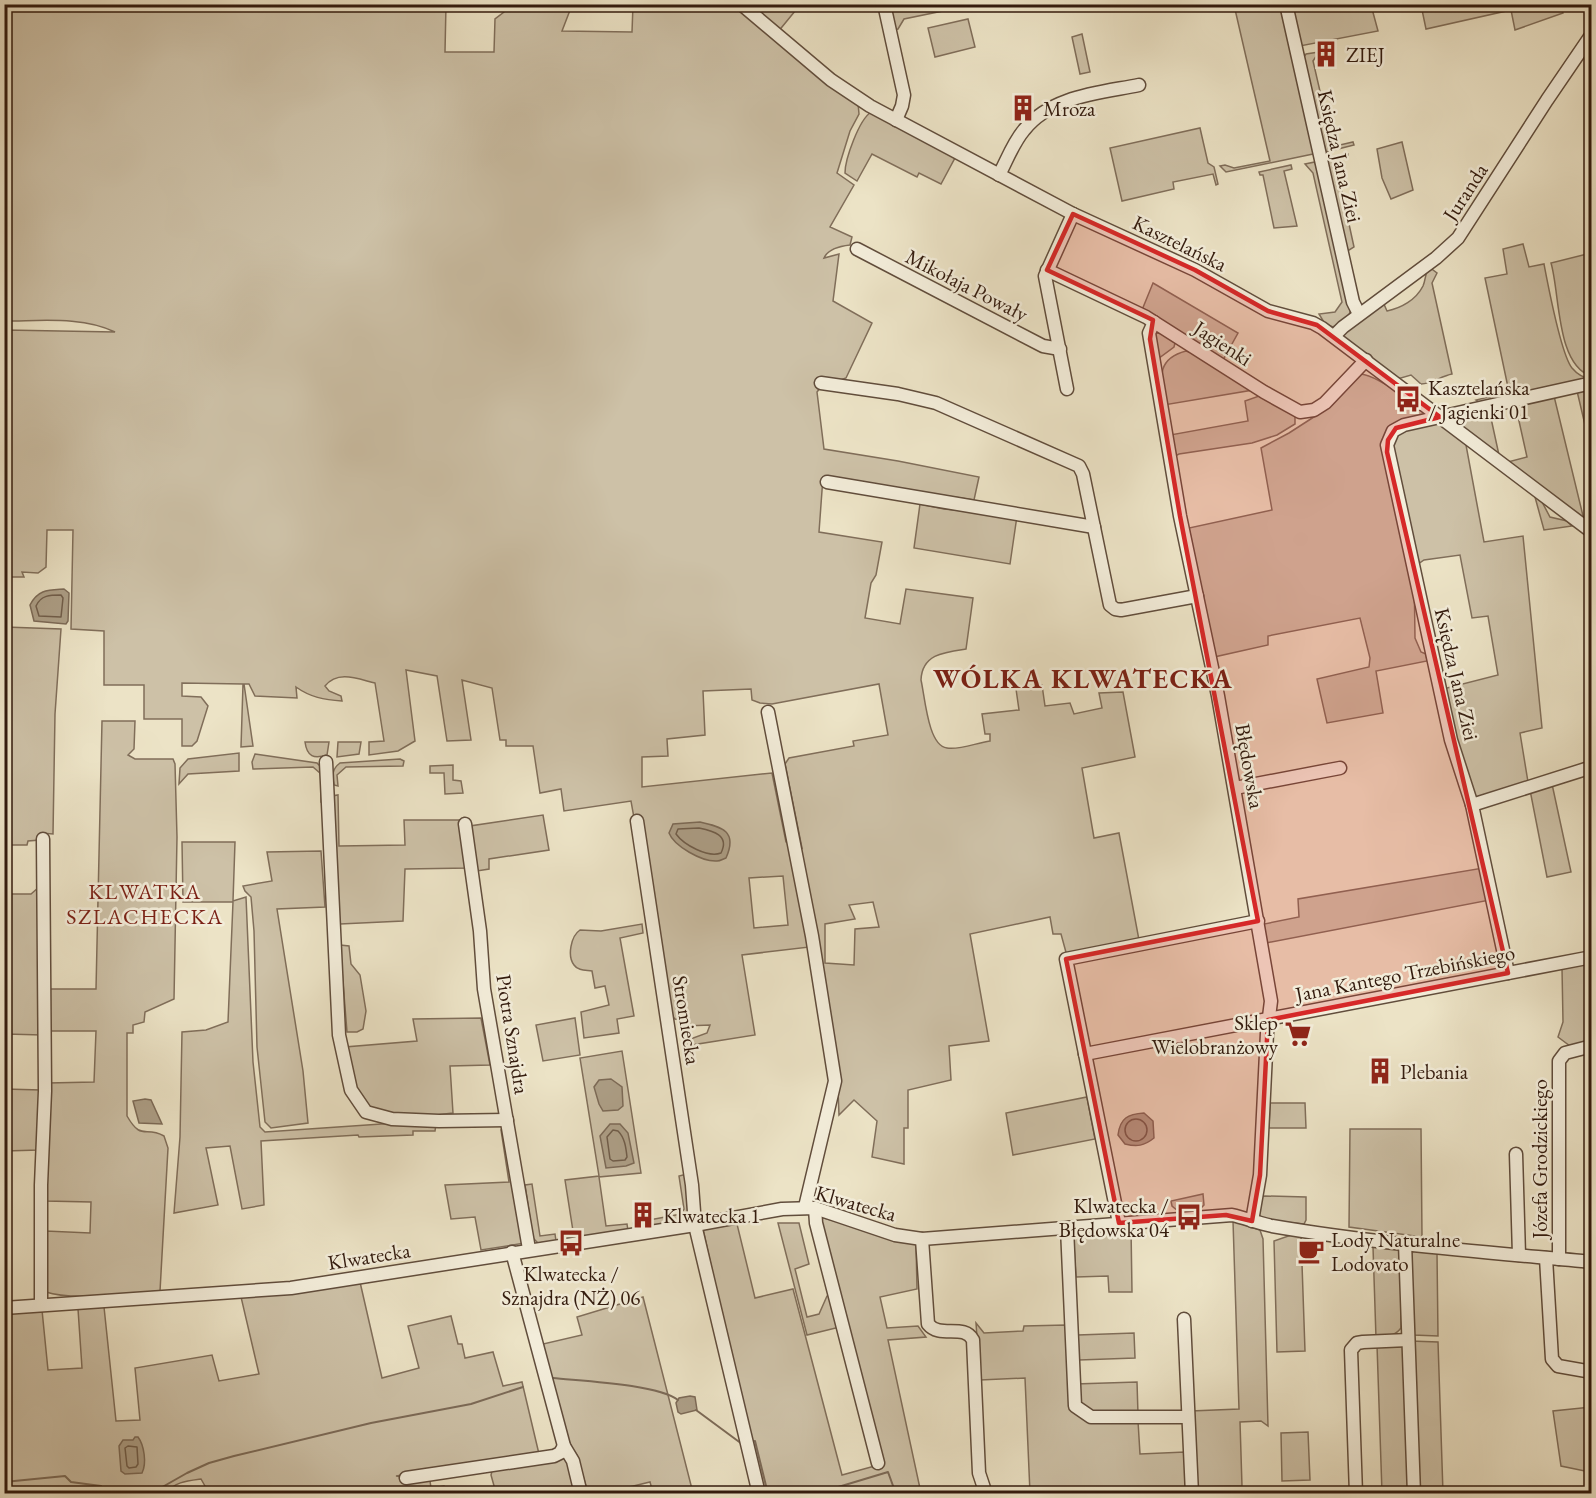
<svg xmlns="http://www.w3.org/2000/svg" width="1596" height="1498" font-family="'EB Garamond',serif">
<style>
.green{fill:#cdc1a7;stroke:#806e5a;stroke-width:1.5;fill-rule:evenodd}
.water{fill:#ad9f87;stroke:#7c6a57;stroke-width:1.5}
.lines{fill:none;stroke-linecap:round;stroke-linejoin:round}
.shore{stroke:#705d4a;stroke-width:1.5}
.stream{stroke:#7c6a57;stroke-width:2}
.minor-casing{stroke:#614d3c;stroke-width:15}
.minor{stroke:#f3edda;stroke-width:12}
.marked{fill:#d62828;fill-opacity:0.2;stroke:#d62828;stroke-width:4.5;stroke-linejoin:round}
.labels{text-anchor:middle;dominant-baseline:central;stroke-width:5;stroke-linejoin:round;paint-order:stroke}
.poi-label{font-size:21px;fill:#331b0e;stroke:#f3edda;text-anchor:start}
.street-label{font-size:21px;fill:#331b0e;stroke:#f3edda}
.neighbourhood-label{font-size:22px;letter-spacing:1.5px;fill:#7a1f14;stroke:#f3edda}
.district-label{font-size:27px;font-weight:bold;letter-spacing:1.5px;fill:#7a1f14;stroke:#f3edda}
</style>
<rect width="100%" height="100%" fill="#ece3c6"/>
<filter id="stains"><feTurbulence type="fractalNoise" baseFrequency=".00333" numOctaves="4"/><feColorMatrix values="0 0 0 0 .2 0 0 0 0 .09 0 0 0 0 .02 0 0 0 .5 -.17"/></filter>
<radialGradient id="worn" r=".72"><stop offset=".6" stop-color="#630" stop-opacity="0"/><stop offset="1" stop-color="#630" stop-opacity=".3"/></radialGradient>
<g class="green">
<path d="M4,5h442l-1,47h49l1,-33 9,-7 3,-7h65l-10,26 70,1 1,-27h167l-27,33 85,65 1,11 -9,17 -13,42 17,12 -24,42 22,10 -2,8c-9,1 -22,4 -26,13l15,-4 -6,47 39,22 -26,55 -25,9 -4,5 7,57 74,12 81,16 -5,23 -151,-23 -4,55 63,10 -6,33 -5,8 -6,35 35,6 6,-35 67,9 -7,51c-21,3 -44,5 -45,31 4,17 7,66 26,68 13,2 29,-5 43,-7v-7h-5l-3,-20 37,-4 -3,-21 26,-4 3,21 25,-3 4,11 28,-6 -3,-15 24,-1 12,65 -53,11 12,70 25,-5 20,107 -72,16 -6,-22h-8l-3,-17 -80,17 19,107 -40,5 2,34 -43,10v38h-4v36l-32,-7 5,-36 -23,-21 -15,15 -1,-25 -29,-143 -67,8 13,80 -70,11v-5l22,-8 3,-8 -25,1 -4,-6 -6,-1 -6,-6 -38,-212 -67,10 -3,-22 -21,4 -7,-47h-27v-6h-6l-8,-52 -30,-8 9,60 -24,1 -10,-65 -31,-6 9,71 -17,10 -29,4v-13l15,-1 -9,-58c-17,-4 -37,-13 -50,3l4,5 12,5 1,5c-18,-1 -32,-4 -46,-14l1,11 -42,-2 -6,-12h-5l9,62 -12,1 2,-63 -61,-1v13l19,1 7,9 -11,35 -5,5h-10v-27h-38v-34h-40v-54l-33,-2 2,-99h-26l-1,37 -8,6 -16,-1 2,5h-19v-247l110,2c-32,-16 -75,-11 -110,-11zM879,684l9,51 -35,6 1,5 -65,12 -4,6 17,84 -16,-6 -14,-69 -130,14v-30l26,-1 -1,-17 38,-4 -2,-44 48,-2 1,11 8,3 12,1zM783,876l5,49 -34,3 -5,-50zM873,902l6,25 -24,2 -1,36 -29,-2v-39l30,-5 -6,-14z"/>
<polygon points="887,5 972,5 904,19 898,29 893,30"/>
<polygon points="1234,5 1282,5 1316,152 1313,154 1226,172 1220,166 1225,165 1234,168 1270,161"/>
<polygon points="1291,5 1371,5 1378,31 1300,46"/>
<polygon points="1421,5 1561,5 1563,13 1515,30 1511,10 1426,29"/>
<polygon points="968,19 975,47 935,57 928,28"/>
<polygon points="1082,34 1090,72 1080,74 1072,37"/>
<polygon points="1319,52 1313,61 1331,139 1340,145 1353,142 1354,145 1326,152 1303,58 1306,54"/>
<path d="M871,112l85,44 -15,28 -22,-11 -2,4 -45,-23 -15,27 -12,-8c0,-14 14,-53 26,-61z"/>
<polygon points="1200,128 1208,163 1214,167 1218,184 1216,185 1213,174 1173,182 1174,189 1122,201 1110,148"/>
<polygon points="1402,142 1413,190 1391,199 1382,178 1377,149"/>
<polygon points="1348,154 1348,156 1342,157 1337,169 1354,247 1346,252 1326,161"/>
<polygon points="1315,162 1351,309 1348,318 1333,327 1325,324 1319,314 1335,312 1342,302 1313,173 1305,164"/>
<polygon points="1291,165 1292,169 1284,171 1297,226 1274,228 1263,175 1260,175 1259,172"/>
<path d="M1523,244l6,23 15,-3c4,21 17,90 28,104 5,6 12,10 19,11l-111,24 -4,-3 33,-8 -24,-114 22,-4 -4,-25z"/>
<path d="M1591,253h1l-1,123c-35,-11 -31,-83 -40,-113z"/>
<path d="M1429,267l8,6 -5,10 20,91c-11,2 -20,10 -31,10l-10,-9 -17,5 -50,-41 -1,-4 40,-33 4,9c14,-3 29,-11 36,-25 3,-7 2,-13 6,-19z"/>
<polygon points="1153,283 1238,333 1222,362 1142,310"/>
<polygon points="1157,333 1164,334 1175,343 1174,347 1155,361 1154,335"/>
<path d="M1186,351l6,2 61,37 -89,15c-3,-25 -9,-46 22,-54z"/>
<path d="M1361,374c23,2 85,55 105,71l18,97 39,-6 19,192 -22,5 8,49 -51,16 -4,-4 -17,-48 -13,-57 55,-14 -10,-59 -16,2 -12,-63 -36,5 -10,7 1,71 6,14 5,2 1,7 -51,10 7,42 -56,10 -10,-44 52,-12 1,-9 -10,-40 -92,18v9l-54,12 -25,-129 83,-18 -11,-62 28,-15 31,-20 12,-8 23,-28z"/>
<polygon points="1591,387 1591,441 1589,442 1577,391"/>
<polygon points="1259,396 1295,415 1295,424 1277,435 1252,443 1179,454 1173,457 1170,435 1248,421 1245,401"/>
<path d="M1554,396l30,124c-11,-7 -18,-18 -30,-22l-80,-60 -3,-5 -16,-12 5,-5 29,-7 10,46 9,7 19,-5 -12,-54z"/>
<polygon points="1535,497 1542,502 1550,517 1567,521 1572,526 1544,530"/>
<polygon points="920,504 944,509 1017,516 1010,564 914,548"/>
<polygon points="5,627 61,629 55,714 53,834 41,833 40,840 28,841 27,845 9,845 9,894 31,894 39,887 42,1035 6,1034 5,1051"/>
<path d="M102,721h33l-1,28 -6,6 7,4h38l2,5 2,73 -3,162 -29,13 -1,10 -11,3v8h-6v83c15,26 18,9 37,20l4,12 -8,143c-28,2 -89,10 -114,1v-61l44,2 1,-31 -46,-1 3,-118 46,-1 2,-51h-48l2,-42h46z"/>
<path d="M305,742h24l-2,13c-13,4 -20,2 -22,-13z"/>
<polygon points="338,742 361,742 359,754 337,757"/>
<polygon points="239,753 239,771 188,774 179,784 180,768 188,759"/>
<polygon points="255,754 317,763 320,766 325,802 321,802 321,774 313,767 253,769 252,762"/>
<path d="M400,759l4,2 -1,5 -57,1 -9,8 1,11 -4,-1c-2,-10 -2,-16 6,-22z"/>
<polygon points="453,765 453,780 461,781 463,793 445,794 444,773 430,773 430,766"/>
<polygon points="1552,784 1571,872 1547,877 1530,790"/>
<polygon points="338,795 339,846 405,845 404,820 460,820 469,868 405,869 403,921 340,924 337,921 332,796"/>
<polygon points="543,815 549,850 489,859 489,869 477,871 470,826"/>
<polygon points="182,842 235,842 233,901 246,897 253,1062 260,1127 265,1132 396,1123 436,1124 435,1131 413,1131 413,1135 359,1137 358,1135 261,1141 264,1205 242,1209 230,1146 206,1148 218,1205 174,1213 180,1137 182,1032 206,1030 228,1022 233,902 183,902"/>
<polygon points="321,851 325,907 277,909 303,1071 308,1123 271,1128 265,1122 257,1047 254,931 251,897 245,891 243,886 272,881 267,852"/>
<polygon points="1483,868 1490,900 1266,943 1264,924 1299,917 1298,899"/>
<path d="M642,924l1,9 -23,5 14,78 -17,3 2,14 -35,5 -3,-26 28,-7 -4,-19 -10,2 -3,-17c-6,-1 -14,0 -18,-6 -7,-9 -3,-29 6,-35l21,1z"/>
<polygon points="340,945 349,946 351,964 360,975 366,1011 363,1029 357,1032 347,1032"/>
<polygon points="1591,962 1591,1040 1570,1046 1558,1037 1563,1022 1562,968"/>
<path d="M481,1018l9,47 -40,1 3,47c-26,4 -82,7 -98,-19 -6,-11 -7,-34 -10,-47l72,-6 -4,-22z"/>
<polygon points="575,1018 580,1055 543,1061 536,1025"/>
<polygon points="622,1051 641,1173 599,1177 606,1226 627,1224 628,1231 574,1240 573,1236 561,1238 561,1234 573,1231 565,1180 599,1176 580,1058"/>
<polygon points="4,1089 41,1090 39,1150 5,1151"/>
<polygon points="1087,1097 1095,1139 1013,1155 1006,1113"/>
<polygon points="1270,1103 1305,1103 1306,1128 1269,1128"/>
<polygon points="505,1128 525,1243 481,1250 475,1217 451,1219 445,1185 509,1182 501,1130"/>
<polygon points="1350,1129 1421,1129 1422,1237 1349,1227"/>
<polygon points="687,1174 689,1221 634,1229 633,1223 681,1214 684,1209 679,1176"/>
<polygon points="532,1184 540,1236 555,1234 556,1241 538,1243 533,1238 525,1185"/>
<polygon points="1203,1194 1204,1205 1199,1210 1178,1211 1172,1206 1171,1201"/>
<polygon points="1265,1196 1306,1197 1306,1220 1304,1224 1265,1220 1258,1214 1260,1197"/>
<polygon points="820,1217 916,1243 917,1289 880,1297 887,1328 918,1326 926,1337 888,1340 921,1493 763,1493 755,1465 703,1229 737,1224 755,1298 793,1289 842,1475 882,1464"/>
<polygon points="1233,1221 1260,1230 1263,1239 1268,1426 1261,1421 1240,1422 1242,1486 1195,1487 1191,1411 1239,1409"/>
<polygon points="778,1223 799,1223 809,1264 795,1269 807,1317 819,1314 827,1296 832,1294 840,1327 807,1335"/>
<polygon points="1131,1228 1132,1292 1109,1292 1108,1276 1076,1277 1073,1232"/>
<polygon points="1294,1234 1301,1235 1305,1351 1277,1352 1274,1241"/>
<path d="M1373,1247l28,2v79c-6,8 -14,9 -25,10z"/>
<polygon points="1414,1251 1437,1253 1438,1336 1413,1335 1409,1256"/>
<path d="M360,1282l22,96 37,-10 -11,-42 43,-10 7,28h4l3,14 28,-6 10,34 19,-4 17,72 -143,22 34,5 1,7 13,-2 1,7h-117l-1,-6 -34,4v2h-84l-8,-14c-15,2 -26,3 -35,14h-161l-1,-181 38,-2 6,60 34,-2 -4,-59 26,-2 12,114 24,-1 -5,-52 77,-13 7,26 40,-7 -18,-77z"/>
<polygon points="643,1297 693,1493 653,1493 650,1482 621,1489 622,1493 588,1493 577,1455 569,1444 543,1344 582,1335 577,1317"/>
<polygon points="976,1323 984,1333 1023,1331 1024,1326 1066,1325 1073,1408 1138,1421 1140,1454 1185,1452 1187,1493 1030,1493 1025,1378 980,1380"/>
<polygon points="1134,1333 1135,1358 1079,1360 1078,1335"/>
<polygon points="1410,1341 1438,1342 1443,1493 1415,1493"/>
<polygon points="1403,1343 1410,1493 1382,1493 1377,1345"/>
<polygon points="1137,1382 1138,1414 1099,1415 1081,1405 1075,1384"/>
<polygon points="1591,1407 1592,1493 1587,1494 1590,1472 1561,1466 1553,1411"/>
<polygon points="1308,1432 1310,1480 1282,1481 1281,1433"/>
<polygon points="564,1458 568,1461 578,1493 496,1493 491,1475 492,1471"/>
</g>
<g class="water">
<path d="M64,589l5,4 -1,28 -2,3 -32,-3 -4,-16c8,-16 19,-15 34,-16z"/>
<path d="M700,822c22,5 38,9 26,36 -3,1 -6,3 -9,3 -15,1 -43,-15 -48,-28l4,-9z"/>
<polygon points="611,1079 622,1087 623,1106 618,1110 603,1111 599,1104 594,1087 599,1080"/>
<polygon points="145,1099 151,1100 162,1124 139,1123 133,1101"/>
<path d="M1144,1113l9,8 1,17c-10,8 -17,9 -29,6l-7,-9c2,-17 10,-21 26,-22z"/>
<polygon points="610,1124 620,1124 628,1133 634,1163 626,1166 606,1168 600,1136"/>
<polygon points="690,1396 695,1397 697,1410 681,1414 678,1412 676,1403 679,1398"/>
<path d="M135,1437h3c6,8 9,26 4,36l-17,1 -4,-3 -2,-25 4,-6h10z"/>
</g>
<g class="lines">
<g class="shore">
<path d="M61,595l2,3 -2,19 -22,-1 -3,-10c5,-11 14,-11 25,-11z"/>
<path d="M699,828c14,3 31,7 22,25 -13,5 -37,-8 -45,-19l2,-5z"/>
<circle cx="1136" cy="1130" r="11"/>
<path d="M613,1130l5,1c7,7 8,17 9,26l-2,3 -12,1 -3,-2 -3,-22z"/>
<polygon points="128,1446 137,1447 138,1464 136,1467 129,1468 127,1466 125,1448"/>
</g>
<g class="stream">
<path d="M553,1378c28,3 104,6 125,22"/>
<polyline points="696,1410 742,1444"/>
<polyline points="750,1442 755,1441 768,1494"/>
<polyline points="4,1482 65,1476 71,1482 101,1486 105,1494"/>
<polyline points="150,1494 187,1473 209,1463 234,1456 371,1423 471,1404 523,1387"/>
<polyline points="815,1494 888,1472 896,1494"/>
</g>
<g class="minor-casing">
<g id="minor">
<polyline points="741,4 831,80 870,106 1073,214 1195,270 1268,311 1313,323 1322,328 1592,532"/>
<polyline points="884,4 904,95 902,106 896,120"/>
<polyline points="1286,4 1353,302 1359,314"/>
<path d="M999,175c8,-15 14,-32 25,-45 27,-34 75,-37 115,-45"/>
<polyline points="857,249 1043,346 1060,349"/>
<polyline points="1047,270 1146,317 1264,392 1300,412 1314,410 1325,403 1366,360"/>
<polyline points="1154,322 1149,333 1150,339 1180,516 1218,696 1271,1001 1267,1033 1260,1175 1252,1221"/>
<polyline points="1334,336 1343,327 1436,258 1458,238 1547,100 1592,34"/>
<polyline points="821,383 898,394 936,403 1079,466 1083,474 1110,605 1115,609 1121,610 1197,596"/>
<polyline points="1067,389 1045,276 1073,214"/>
<polyline points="827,482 1094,527"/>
<polyline points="768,712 812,936 835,1081 805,1207"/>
<polyline points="326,762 339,1035 351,1090 366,1112 392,1119 439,1121 507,1120"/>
<polyline points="1235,788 1340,768"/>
<polyline points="1472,805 1592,767"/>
<polyline points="637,821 692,1185 695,1225 759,1494"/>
<polyline points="465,824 480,931 484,989 529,1249"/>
<polyline points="1508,973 1472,805 1451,740 1387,445 1393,431 1404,425 1592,383"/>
<polyline points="1085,1054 1592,957"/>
<polyline points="1516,1154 1519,1255"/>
<polyline points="815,1208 816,1223 878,1463"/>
<polyline points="1119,1223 1066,959 1258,921"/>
<polyline points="1067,1228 1075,1406 1091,1417 1188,1417"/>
<path d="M922,1239l6,85c12,15 36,-1 45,16l6,133 7,21"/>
<polyline points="1405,1243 1414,1494"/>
<polyline points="512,1252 564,1446 573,1461 581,1494"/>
<polyline points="1546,1258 1552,1359 1558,1366 1592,1372"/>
<polyline points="1559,1259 1559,1061 1565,1053 1592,1046"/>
<polyline points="41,1305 41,1185 45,1091 43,839"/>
<path d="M4,1308l287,-20 404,-63 87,-16 33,-1 80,27 27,4 310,-24c13,3 26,8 40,11 105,18 213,26 320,36"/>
<polyline points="1184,1319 1192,1494"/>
<polyline points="406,1478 554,1456 560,1453 564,1446"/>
<polyline points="1356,1494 1351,1350 1357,1343 1363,1342 1408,1340"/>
</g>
</g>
<use href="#minor" class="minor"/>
</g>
<path class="marked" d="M1073,214l122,56 73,41 49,14 123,92 -44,11 -8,12 -1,12 121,521 -240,47 -8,155 -8,46 -26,-6 -107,8 -53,-264 192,-38 -78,-405 -30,-177 3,-19 -106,-50z"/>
<defs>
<g id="building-bare" transform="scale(2.07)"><path d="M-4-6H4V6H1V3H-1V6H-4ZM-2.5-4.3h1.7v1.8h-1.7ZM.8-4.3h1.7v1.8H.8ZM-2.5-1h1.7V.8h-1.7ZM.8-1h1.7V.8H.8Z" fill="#8f2418" stroke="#f3edda" stroke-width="2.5" paint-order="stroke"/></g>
<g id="bus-bare" transform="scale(2.07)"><path d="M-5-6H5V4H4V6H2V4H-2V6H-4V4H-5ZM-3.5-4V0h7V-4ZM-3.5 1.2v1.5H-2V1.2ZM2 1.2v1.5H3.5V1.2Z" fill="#8f2418" stroke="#f3edda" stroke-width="2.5" paint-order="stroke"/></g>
<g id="supermarket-bare" transform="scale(2.07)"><path d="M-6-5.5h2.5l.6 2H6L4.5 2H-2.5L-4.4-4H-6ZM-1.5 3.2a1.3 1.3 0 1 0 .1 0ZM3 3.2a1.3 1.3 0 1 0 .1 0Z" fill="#8f2418" stroke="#f3edda" stroke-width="2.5" paint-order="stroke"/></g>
<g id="cafe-bare" transform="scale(2.07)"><path d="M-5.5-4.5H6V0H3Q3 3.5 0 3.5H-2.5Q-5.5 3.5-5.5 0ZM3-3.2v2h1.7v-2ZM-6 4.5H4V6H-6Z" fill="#8f2418" stroke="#f3edda" stroke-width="2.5" paint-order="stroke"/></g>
</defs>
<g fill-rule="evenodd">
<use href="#building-bare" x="1326" y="54"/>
<use href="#building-bare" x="1023" y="108"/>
<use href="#bus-bare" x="1408" y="399"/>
<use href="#supermarket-bare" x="1298" y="1034"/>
<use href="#building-bare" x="1380" y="1071"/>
<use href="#building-bare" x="643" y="1215"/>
<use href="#bus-bare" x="1189" y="1217"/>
<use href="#bus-bare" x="571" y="1243"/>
<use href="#cafe-bare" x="1311" y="1251"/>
</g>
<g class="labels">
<g class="poi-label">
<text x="1346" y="54">ZIEJ</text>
<text x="1043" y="108">Mroza</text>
<text x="1428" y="387">Kasztelańska<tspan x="1428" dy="24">/ Jagienki 01</tspan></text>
<text x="1278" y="1022" text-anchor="end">Sklep<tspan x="1278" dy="24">Wielobranżowy</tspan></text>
<text x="1400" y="1071">Plebania</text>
<text x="1169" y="1205" text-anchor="end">Klwatecka /<tspan x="1169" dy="24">Błędowska 04</tspan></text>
<text x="663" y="1215">Klwatecka 1</text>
<text x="1331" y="1239">Lody Naturalne<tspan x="1331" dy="24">Lodovato</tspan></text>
<text x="571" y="1273" text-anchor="middle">Klwatecka /<tspan x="571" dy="24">Sznajdra (NŻ) 06</tspan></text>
</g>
<g class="street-label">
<text transform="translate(1340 156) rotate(77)">Księdza Jana Ziei</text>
<text transform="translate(1465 192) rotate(-57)">Juranda</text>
<text transform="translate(1180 243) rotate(26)">Kasztelańska</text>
<text transform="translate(967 285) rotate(27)">Mikołaja Powały</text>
<text transform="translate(1223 343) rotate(33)">Jagienki</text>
<text transform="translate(1457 674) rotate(77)">Księdza Jana Ziei</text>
<text transform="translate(1250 766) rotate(80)">Błędowska</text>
<text transform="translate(1405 973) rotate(-11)">Jana Kantego Trzebińskiego</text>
<text transform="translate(687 1020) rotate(81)">Stromiecka</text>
<text transform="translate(513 1034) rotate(81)">Piotra Sznajdra</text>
<text transform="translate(1539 1159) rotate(-90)">Józefa Grodzickiego</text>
<text transform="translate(856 1203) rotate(16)">Klwatecka</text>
<text transform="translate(369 1256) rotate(-9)">Klwatecka</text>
</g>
<g class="neighbourhood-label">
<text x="145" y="891">KLWATKA<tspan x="145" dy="25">SZLACHECKA</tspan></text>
</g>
<g class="district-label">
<text x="1083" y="678">WÓLKA KLWATECKA</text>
</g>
</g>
<rect width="1596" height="1498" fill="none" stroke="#ece3c6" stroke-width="24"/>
<rect x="6" y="6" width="1584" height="1486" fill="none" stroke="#331b0e" stroke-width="3"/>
<rect x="12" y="12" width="1572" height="1474" fill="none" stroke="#331b0e" stroke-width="1.5"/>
<rect width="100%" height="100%" filter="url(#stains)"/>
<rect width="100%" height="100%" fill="url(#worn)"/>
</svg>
